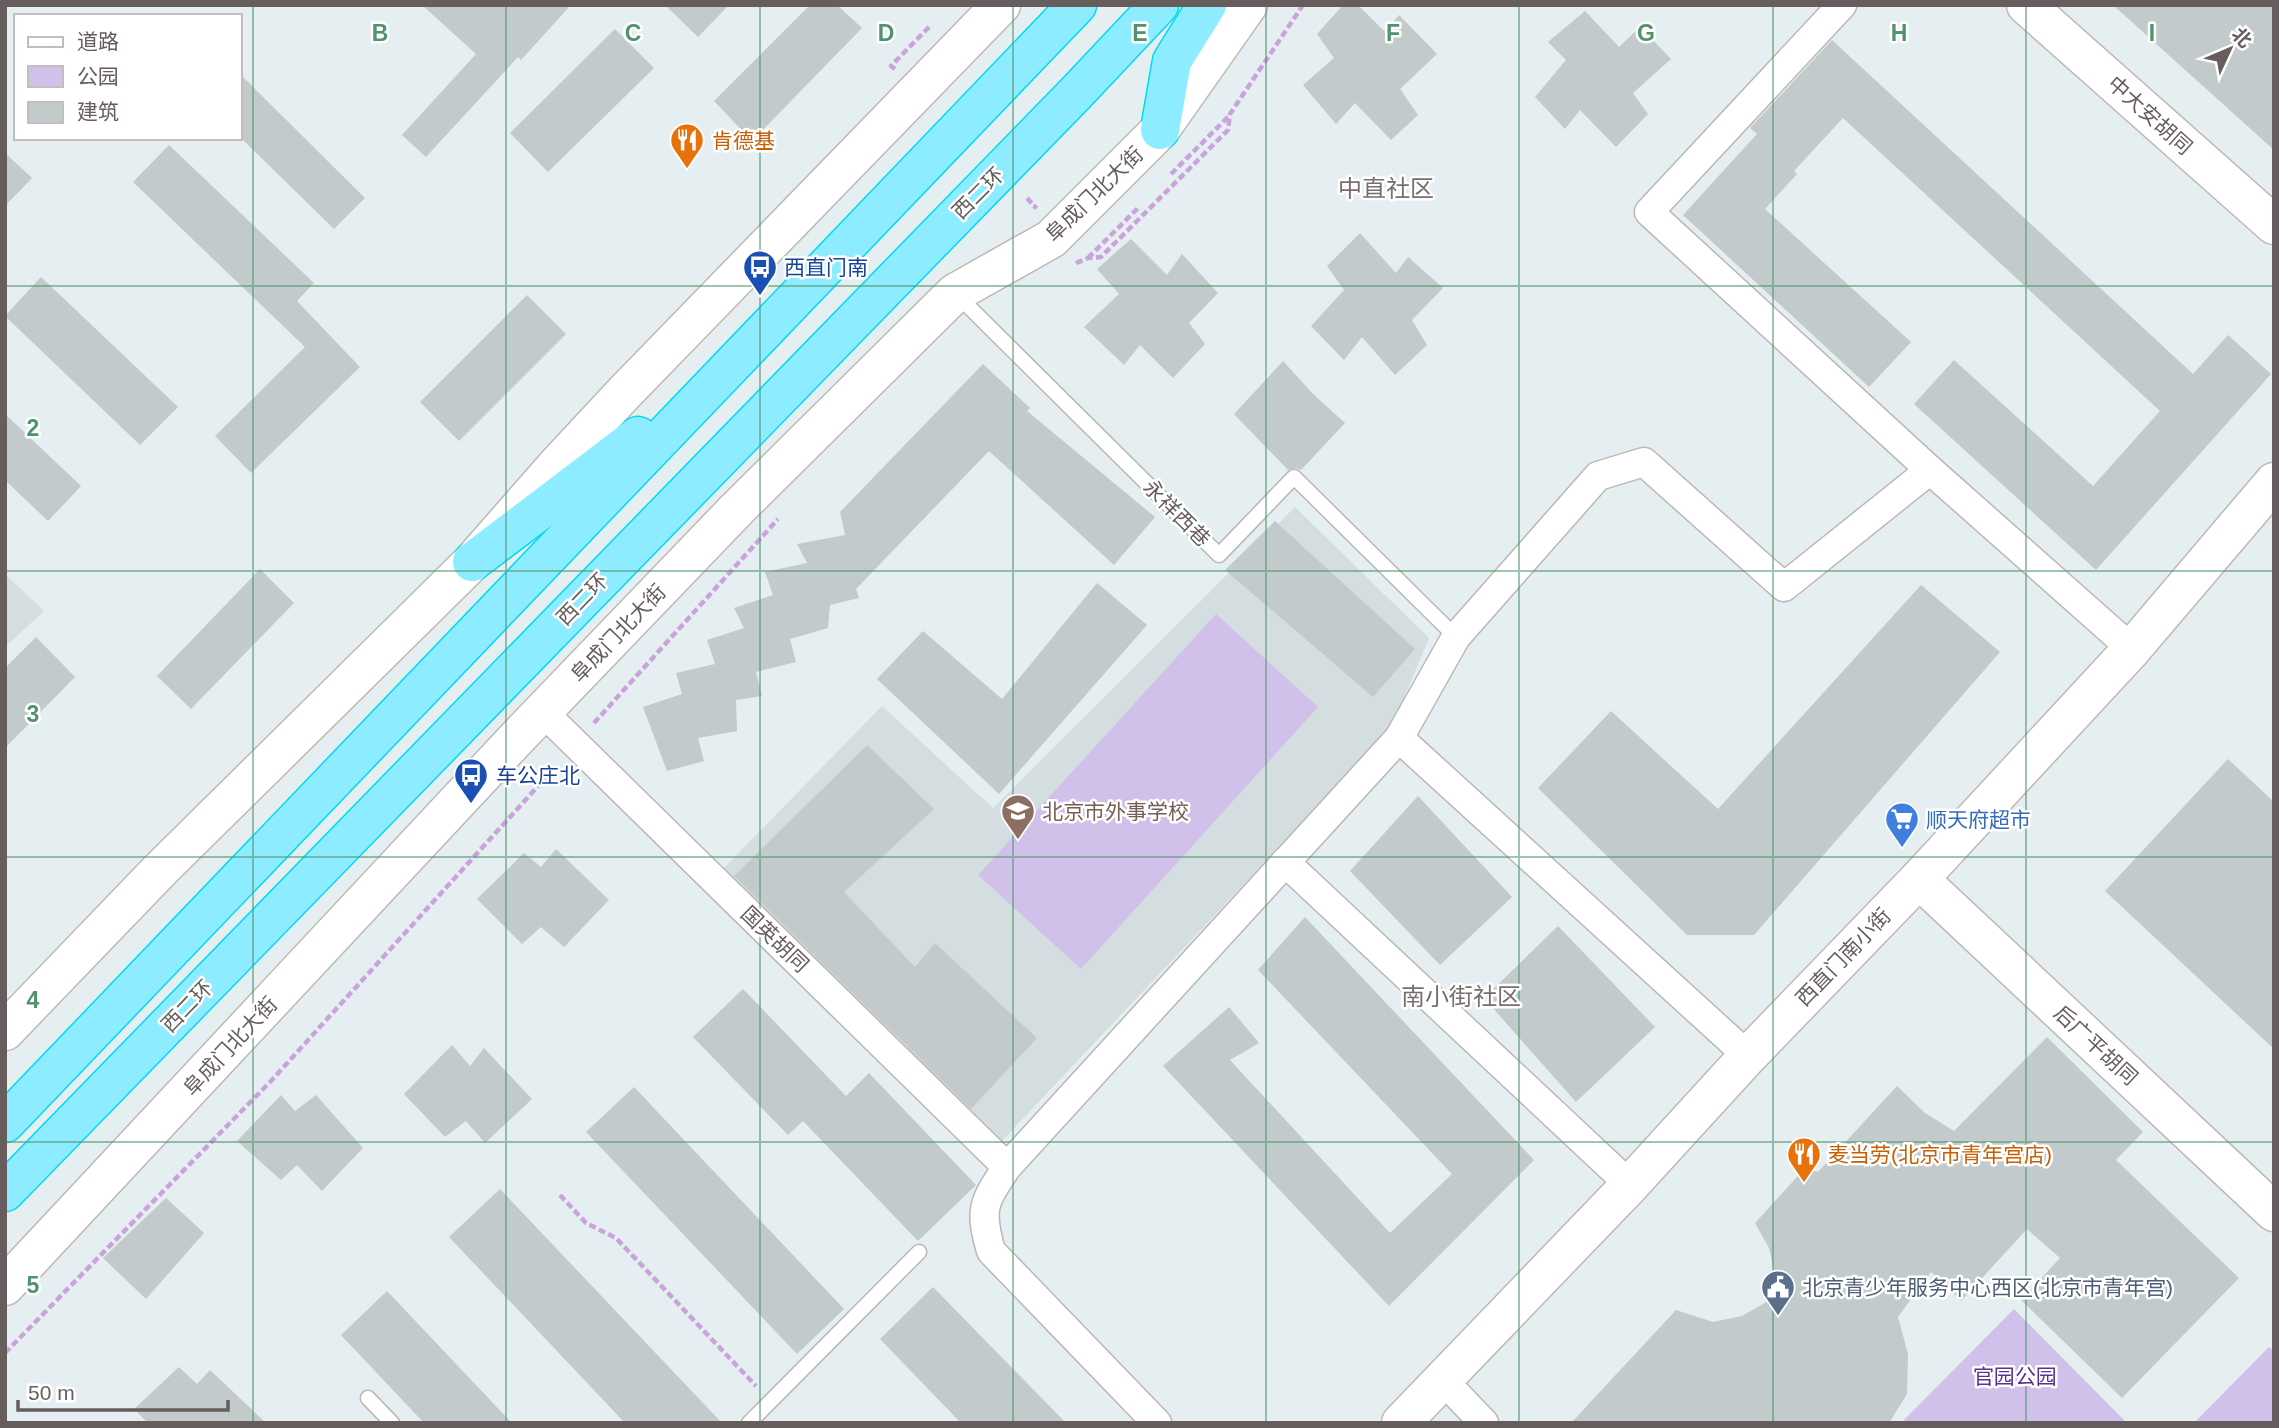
<svg xmlns="http://www.w3.org/2000/svg" width="2279" height="1428" font-family="Arial,'Noto Sans SC',sans-serif">
<style>
.education{fill:#d4dee0}
.green{fill:#d1c0e9}
.building{fill:#c2cacb}
.lines{fill:none;stroke-linecap:round;stroke-linejoin:round}
.lane-casing{stroke:#bdb6b6;stroke-width:17}
.street-casing{stroke:#bdb6b6;stroke-width:31}
.secondary-casing{stroke:#c0b7b6;stroke-width:41}
.highway-casing{stroke:#00daf5;stroke-width:41}
.path{stroke:#caa2dc;stroke-width:4.5;stroke-dasharray:7 3.5;stroke-linecap:butt}
.lane{stroke:#fff;stroke-width:14}
.street{stroke:#fff;stroke-width:28}
.secondary{stroke:#fff;stroke-width:38}
.highway{stroke:#8decff;stroke-width:38}
.grid{fill:none;stroke:#50936e;stroke-width:2;stroke-opacity:0.55}
.labels{text-anchor:middle;dominant-baseline:central;stroke-width:5;stroke-linejoin:round;paint-order:stroke}
.street-label{font-size:21px;fill:#675d5d;stroke:#fff}
.food-label{font-size:21px;fill:#c56008;stroke:#fff;text-anchor:start}
.transit-label{font-size:21px;fill:#164399;stroke:#fff;text-anchor:start}
.education-label{font-size:21px;fill:#785e54;stroke:#fff;text-anchor:start}
.shop-label{font-size:21px;fill:#366cbe;stroke:#fff;text-anchor:start}
.service-label{font-size:21px;fill:#4e5e75;stroke:#fff;text-anchor:start}
.park-label{font-size:21px;fill:#5e3191;stroke:#fff}
.quarter-label{font-size:24px;fill:#796e6e;stroke:#fff}
.grid-label{font-size:23px;text-anchor:middle;font-weight:bold;fill:#50936e;stroke:#fff;stroke-width:5;stroke-linejoin:round;paint-order:stroke}
</style>
<rect width="100%" height="100%" fill="#e5eef0"/>
<g class="education">
<polygon points="1295,507 1429,638 1392,727 1001,1142 719,873 882,706 993,808"/>
<polygon points="5,574 44,611 5,647"/>
</g>
<g class="green">
<polygon points="1216,614 1318,707 1081,969 978,875"/>
<polygon points="2014,1309 2127,1423 1901,1423"/>
<polygon points="2269,1347 2274,1351 2274,1423 2194,1423"/>
</g>
<g class="building">
<polygon points="422,5 571,5 521,60 518,57 426,157 402,135 476,54"/>
<polygon points="665,5 729,5 698,37"/>
<polygon points="810,5 837,5 862,28 752,141 714,101"/>
<polygon points="1343,5 1358,5 1385,32 1399,15 1437,54 1400,89 1418,115 1391,140 1355,103 1336,124 1303,85 1334,58 1317,34"/>
<polygon points="2113,5 2274,5 2274,150"/>
<polygon points="1585,11 1619,47 1640,27 1671,59 1633,93 1648,114 1616,147 1580,110 1565,129 1535,97 1566,60 1548,42"/>
<polygon points="615,29 654,68 548,172 510,133"/>
<polygon points="1832,40 2193,374 2228,335 2271,374 2096,570 1914,404 1954,360 2093,486 2160,411 1843,118 1794,171 1797,174 1765,209 1911,342 1869,387 1683,215 1757,134 1750,128"/>
<polygon points="240,74 365,198 334,229 240,137"/>
<polygon points="169,145 314,283 297,301 360,367 251,473 215,436 305,347 133,182"/>
<polygon points="5,153 32,178 5,206"/>
<polygon points="1360,233 1396,273 1408,257 1443,288 1412,320 1427,345 1395,375 1362,337 1344,360 1311,326 1344,290 1327,266"/>
<polygon points="1131,239 1167,275 1182,254 1218,293 1189,323 1205,344 1173,378 1140,345 1124,365 1084,327 1119,294 1097,269"/>
<polygon points="41,277 178,407 140,445 5,316"/>
<polygon points="527,295 566,334 459,441 420,402"/>
<polygon points="1283,361 1312,393 1345,423 1301,470 1296,468 1288,470 1234,414"/>
<polygon points="983,364 1030,408 1027,411 1155,517 1114,565 989,451 856,589 859,598 830,605 828,628 790,639 796,662 756,672 762,696 736,700 737,731 698,738 704,761 667,771 643,707 682,694 676,673 715,664 707,640 744,628 734,608 773,595 765,572 807,563 797,544 845,535 840,512"/>
<polygon points="5,414 81,486 48,521 5,480"/>
<polygon points="1275,521 1415,649 1373,697 1225,570"/>
<polygon points="260,569 294,603 191,709 157,676"/>
<polygon points="1097,583 1147,625 999,794 877,679 923,631 1002,699"/>
<polygon points="1921,585 2000,652 1754,935 1687,935 1538,788 1611,711 1718,809"/>
<polygon points="36,637 75,677 5,748 5,668"/>
<polygon points="867,745 934,809 844,892 915,967 935,943 1037,1038 971,1109 734,876"/>
<polygon points="2228,759 2274,802 2274,1049 2105,891"/>
<polygon points="1418,796 1512,897 1440,965 1350,871"/>
<polygon points="556,849 609,900 564,947 541,927 522,944 477,899 524,853 541,867"/>
<polygon points="1305,917 1534,1160 1389,1306 1163,1066 1229,1007 1259,1043 1230,1060 1390,1233 1452,1174 1258,970"/>
<polygon points="1558,926 1655,1027 1576,1102 1484,998"/>
<polygon points="743,989 846,1096 869,1073 976,1185 918,1241 803,1121 788,1135 693,1037"/>
<polygon points="2047,1037 2143,1132 2116,1160 2239,1278 2122,1398 2021,1300 2060,1258 2027,1229 1961,1301 1931,1272 1898,1317 1908,1354 1907,1394 1889,1423 1571,1423 1676,1310 1713,1322 1742,1316 1768,1301 1775,1276 1769,1248 1755,1223 1805,1168 1818,1172 1897,1086 1925,1113 1954,1131"/>
<polygon points="452,1045 470,1066 484,1048 532,1099 485,1143 466,1121 445,1137 404,1094"/>
<polygon points="634,1087 844,1309 797,1354 586,1132"/>
<polygon points="281,1095 295,1111 316,1095 363,1148 322,1191 297,1165 281,1180 237,1141"/>
<polygon points="500,1189 722,1423 625,1423 449,1237"/>
<polygon points="166,1198 204,1233 146,1299 103,1258"/>
<polygon points="933,1287 1066,1423 961,1423 880,1339"/>
<polygon points="387,1291 512,1423 424,1423 341,1335"/>
<polygon points="179,1367 197,1384 210,1370 266,1423 148,1423 134,1409"/>
</g>
<g class="lines">
<g class="lane-casing">
<g id="lane">
<polyline points="956,294 1219,555 1294,477 1456,637"/>
<polyline points="368,1398 392,1423"/>
<polyline points="749,1423 919,1252"/>
</g>
</g>
<g class="street-casing">
<g id="street">
<polyline points="1842,5 1649,212 1930,470 2132,649"/>
<polyline points="543,712 1007,1167"/>
<polyline points="1399,738 1748,1056"/>
<polyline points="1285,862 1630,1185"/>
<polyline points="1442,1379 1484,1423"/>
<path d="M1157,1423l-166,-172c-12,-42 -8,-48 16,-84l392,-429 57,-101 142,-161 46,-14 140,125 146,-117"/>
</g>
</g>
<g class="secondary-casing">
<g id="secondary">
<polyline points="2026,5 2274,225"/>
<polyline points="1919,879 2274,1212"/>
<polyline points="5,1031 160,870 472,562 557,465 625,392 1001,5"/>
<polyline points="5,1286 515,740 736,510 955,293 1051,239 1160,130 1248,5"/>
<polyline points="1401,1423 1630,1185 1748,1056 1919,879 2132,649 2274,482"/>
</g>
</g>
<g class="highway-casing">
<g id="highway">
<polyline points="1160,130 1172,61 1207,5"/>
<polyline points="472,562 638,436"/>
<polyline points="5,1123 1077,5"/>
<polyline points="5,1192 1076,93 1159,5"/>
</g>
</g>
<g class="path">
<polyline points="895,69 891,66 930,26"/>
<polyline points="1171,174 1230,115"/>
<polyline points="1027,198 1035,207 1036,205"/>
<polyline points="1088,258 1139,207"/>
<polyline points="1076,263 1088,258 1101,257 1228,130 1230,114 1303,5"/>
<polyline points="594,723 778,519"/>
<polyline points="560,1195 586,1223 616,1238 756,1386"/>
<polyline points="5,1353 271,1081 558,764"/>
</g>
<use href="#lane" class="lane"/>
<use href="#street" class="street"/>
<use href="#secondary" class="secondary"/>
<use href="#highway" class="highway"/>
</g>
<path class="grid" d="M253,5v1418M506,5v1418M760,5v1418M1013,5v1418M1266,5v1418M1519,5v1418M1773,5v1418M2026,5v1418M5,286h2269M5,571h2269M5,857h2269M5,1142h2269"/>
<defs>
<g id="restaurant-pin" transform="scale(1.75)"><path d="M0 17L-7.5 6A9.5 9.5 0 1 1 7.5 6Z" fill="#e8710a" stroke="#fff"/><path d="M-5-6h1v4h1v-4h1v4h1v-4h1v5L-1.5 .5V6h-2V.5L-5-1ZM5-6V6H3V1.5H1.5Q1.5-4 5-6Z" fill="#fff"/></g>
<g id="bus-pin" transform="scale(1.75)"><path d="M0 17L-7.5 6A9.5 9.5 0 1 1 7.5 6Z" fill="#1a4fb4" stroke="#fff"/><path d="M-5-6H5V4H4V6H2V4H-2V6H-4V4H-5ZM-3.5-4V0h7V-4ZM-3.5 1.2v1.5H-2V1.2ZM2 1.2v1.5H3.5V1.2Z" fill="#fff"/></g>
<g id="school-pin" transform="scale(1.75)"><path d="M0 17L-7.5 6A9.5 9.5 0 1 1 7.5 6Z" fill="#8d6e63" stroke="#fff"/><path d="M0-5L7-2L0 1L-7-2ZM-4 1L0 2.5L4 1V4Q0 6-4 4Z" fill="#fff"/></g>
<g id="supermarket-pin" transform="scale(1.75)"><path d="M0 17L-7.5 6A9.5 9.5 0 1 1 7.5 6Z" fill="#3f7fe0" stroke="#fff"/><path d="M-6-5.5h2.5l.6 2H6L4.5 2H-2.5L-4.4-4H-6ZM-1.5 3.2a1.3 1.3 0 1 0 .1 0ZM3 3.2a1.3 1.3 0 1 0 .1 0Z" fill="#fff"/></g>
<g id="civic-pin" transform="scale(1.75)"><path d="M0 17L-7.5 6A9.5 9.5 0 1 1 7.5 6Z" fill="#5c6f8a" stroke="#fff"/><path d="M-.6-6.5H3V-4.5H.6V-3L4-1V1h2V6H-6V1h2V-1L-.6-3ZM-1.2 2.5V6h2.4V2.5Z" fill="#fff"/></g>
</defs>
<g fill-rule="evenodd">
<use href="#restaurant-pin" x="687" y="140"/>
<use href="#bus-pin" x="760" y="267"/>
<use href="#bus-pin" x="471" y="775"/>
<use href="#school-pin" x="1018" y="811"/>
<use href="#supermarket-pin" x="1902" y="819"/>
<use href="#restaurant-pin" x="1804" y="1154"/>
<use href="#civic-pin" x="1778" y="1287"/>
</g>
<g class="labels">
<g class="street-label">
<text transform="translate(2150 115) rotate(42)">中大安胡同</text>
<text transform="translate(978 193) rotate(-45)">西二环</text>
<text transform="translate(1094 194) rotate(-44)">阜成门北大街</text>
<text transform="translate(1177 513) rotate(45)">永祥西巷</text>
<text transform="translate(582 599) rotate(-46)">西二环</text>
<text transform="translate(618 633) rotate(-46)">阜成门北大街</text>
<text transform="translate(775 939) rotate(44)">国英胡同</text>
<text transform="translate(1843 957) rotate(-46)">西直门南小街</text>
<text transform="translate(187 1006) rotate(-46)">西二环</text>
<text transform="translate(2096 1045) rotate(43)">后广平胡同</text>
<text transform="translate(230 1046) rotate(-47)">阜成门北大街</text>
</g>
<g class="food-label">
<text x="712" y="140">肯德基</text>
<text x="1828" y="1154">麦当劳(北京市青年宫店)</text>
</g>
<g class="transit-label">
<text x="784" y="267">西直门南</text>
<text x="496" y="775">车公庄北</text>
</g>
<g class="education-label">
<text x="1042" y="811">北京市外事学校</text>
</g>
<g class="shop-label">
<text x="1926" y="819">顺天府超市</text>
</g>
<g class="service-label">
<text x="1802" y="1287">北京青少年服务中心西区(北京市青年宫)</text>
</g>
<g class="park-label">
<text x="2015" y="1376">官园公园</text>
</g>
<g class="quarter-label">
<text x="1386" y="188">中直社区</text>
<text x="1461" y="996">南小街社区</text>
</g>
</g>
<g class="grid-label">
<text x="380" y="41">B</text>
<text x="633" y="41">C</text>
<text x="886" y="41">D</text>
<text x="1140" y="41">E</text>
<text x="1393" y="41">F</text>
<text x="1646" y="41">G</text>
<text x="1899" y="41">H</text>
<text x="2152" y="41">I</text>
<text x="33" y="436">2</text>
<text x="33" y="722">3</text>
<text x="33" y="1008">4</text>
<text x="33" y="1293">5</text>
</g>
<rect width="2279" height="1428" fill="none" stroke="#675d5d" stroke-width="14"/>
<rect x="14" y="14" width="228" height="126" fill="#ffffff" stroke="#c2bebe" stroke-width="2"/>
<rect x="28" y="37" width="35" height="10" fill="#ffffff" stroke="#c2bebe" stroke-width="2"/>
<text x="77" y="49" font-size="21" fill="#675d5d">道路</text>
<rect x="28" y="66" width="35" height="21" fill="#d1c0e9" stroke="#c2bebe" stroke-width="2"/>
<text x="77" y="84" font-size="21" fill="#675d5d">公园</text>
<rect x="28" y="102" width="35" height="21" fill="#c2cacb" stroke="#c2bebe" stroke-width="2"/>
<text x="77" y="119" font-size="21" fill="#675d5d">建筑</text>
<g transform="translate(2230 49) rotate(46)" stroke="#ffffff" stroke-width="5" paint-order="stroke">
<path d="M0-5L12 26L0 18L-12 26Z" fill="#675d5d"/>
<text y="-10" font-size="19" font-weight="bold" text-anchor="middle" fill="#675d5d">北</text>
</g>
<path d="M18 1400v10h210v-10" fill="none" stroke="#675d5d" stroke-width="3.5"/>
<text x="28" y="1400" font-size="21" fill="#675d5d" stroke="#ffffff" stroke-width="5" paint-order="stroke">50 m</text>
</svg>
